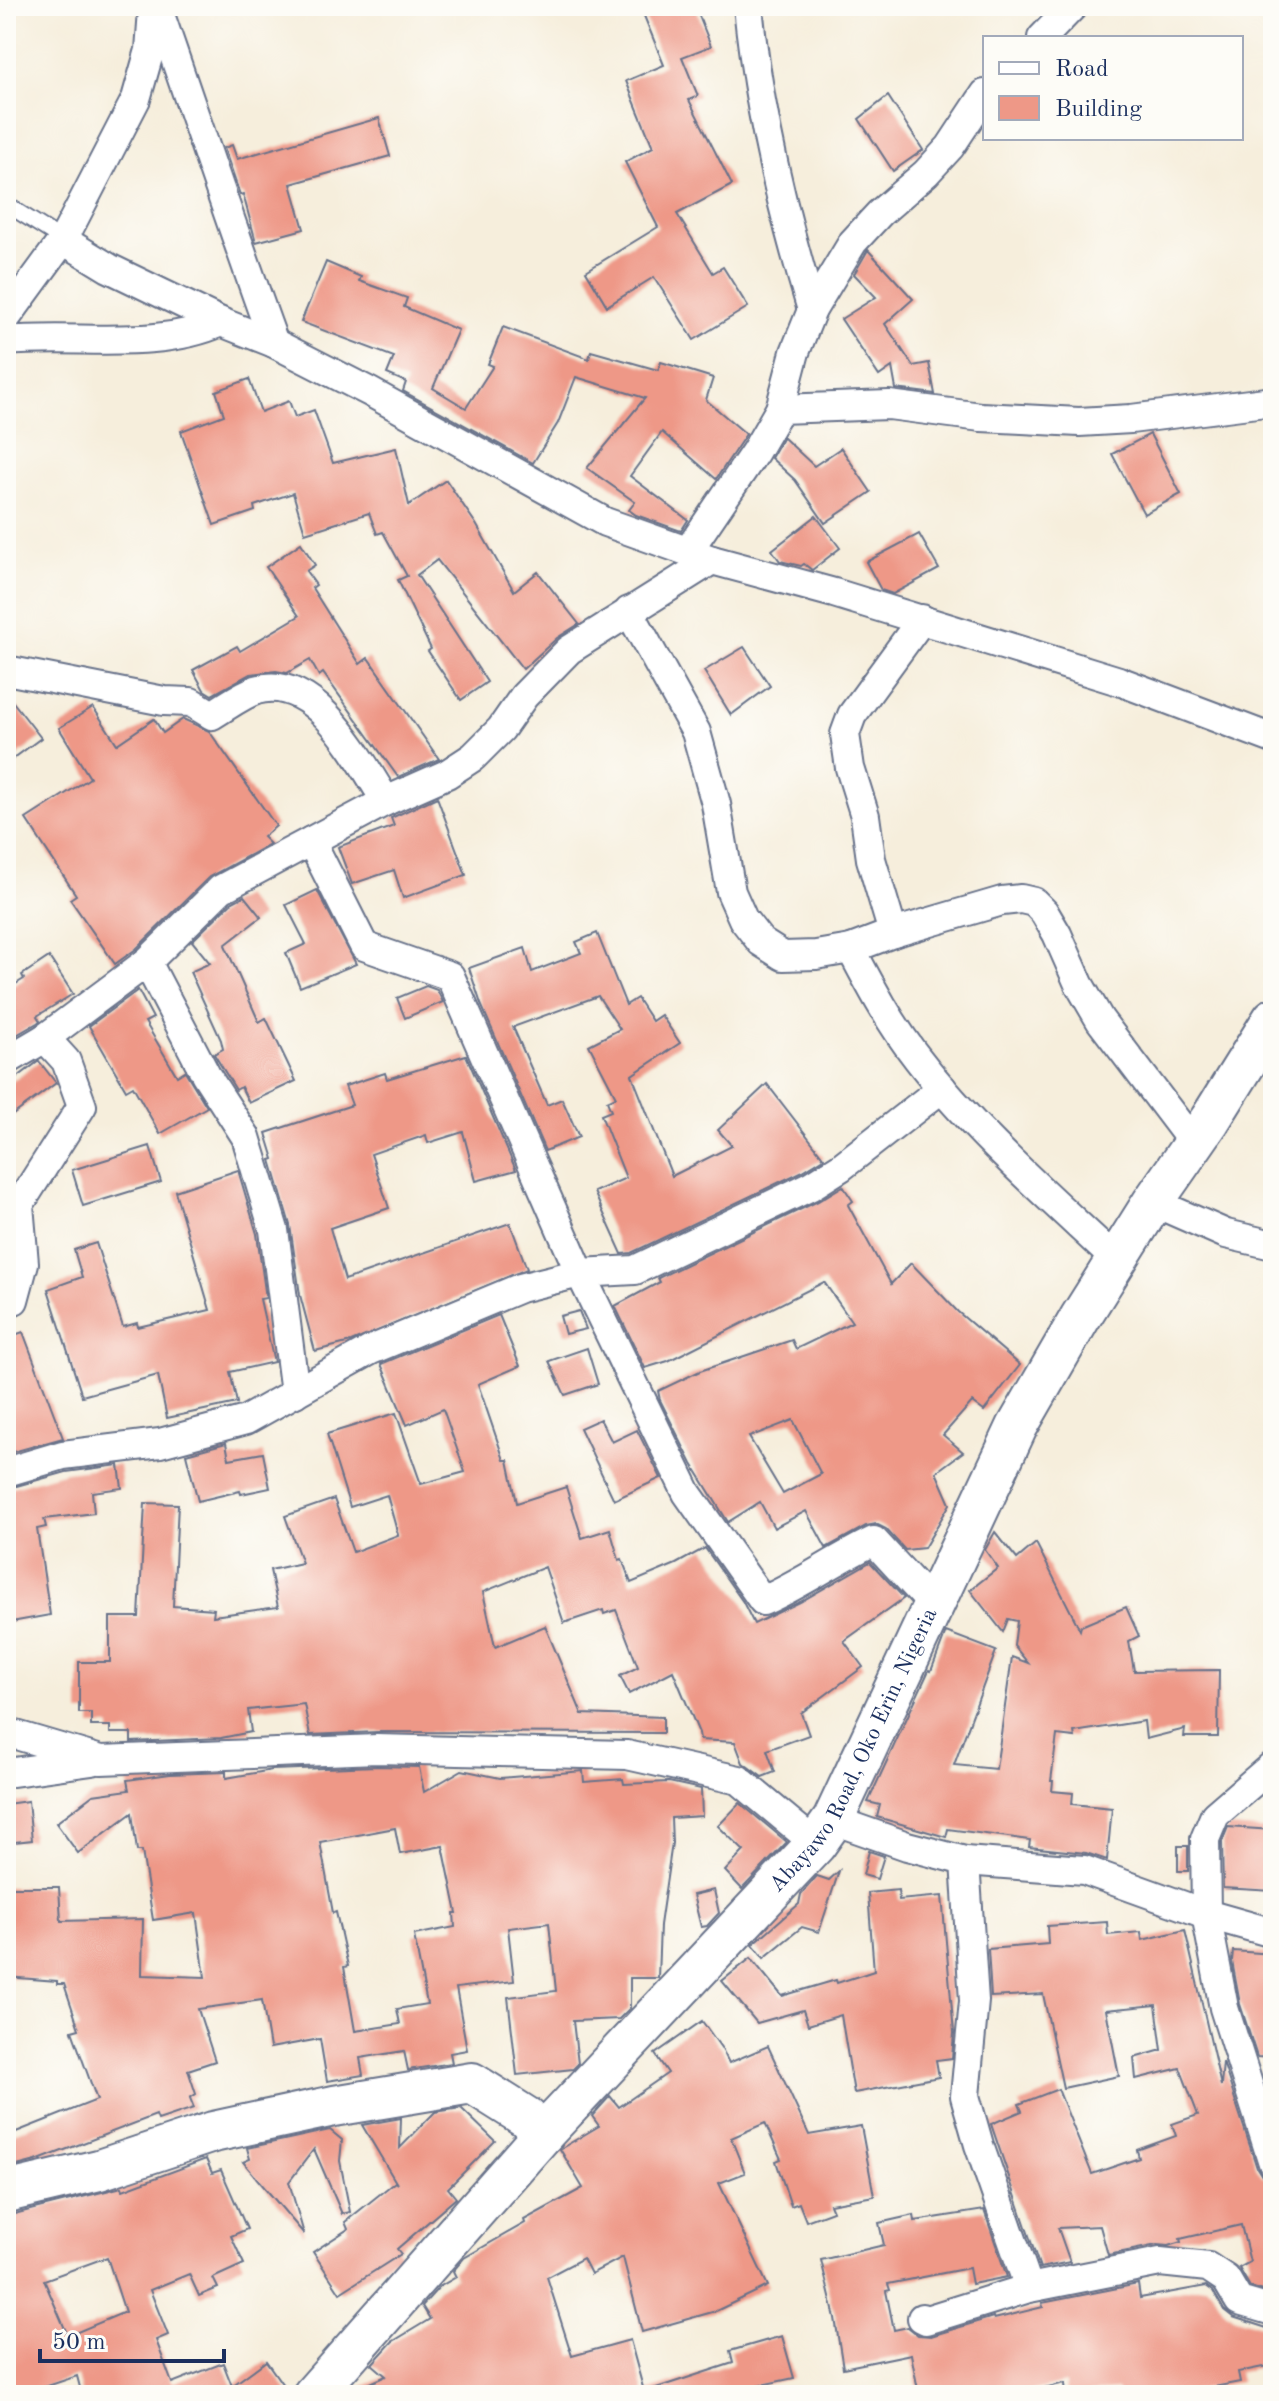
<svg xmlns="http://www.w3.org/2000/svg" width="1279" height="2401" font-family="'Old Standard TT',serif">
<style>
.building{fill:#ee9887;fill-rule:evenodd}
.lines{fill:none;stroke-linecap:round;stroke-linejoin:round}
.lane-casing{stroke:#68728a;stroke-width:18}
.street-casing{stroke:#68728a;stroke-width:32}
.secondary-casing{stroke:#68728a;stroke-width:44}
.lane{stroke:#fff;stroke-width:14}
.street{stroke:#fff;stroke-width:28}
.secondary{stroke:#fff;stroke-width:40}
.labels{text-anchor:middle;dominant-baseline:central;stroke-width:6;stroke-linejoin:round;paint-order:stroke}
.street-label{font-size:22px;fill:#1b2f5e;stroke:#fdfcf7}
</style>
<rect width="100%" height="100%" fill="#fdfcf7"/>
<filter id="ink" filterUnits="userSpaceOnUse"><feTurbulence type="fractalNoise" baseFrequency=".0125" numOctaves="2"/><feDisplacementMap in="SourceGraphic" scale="16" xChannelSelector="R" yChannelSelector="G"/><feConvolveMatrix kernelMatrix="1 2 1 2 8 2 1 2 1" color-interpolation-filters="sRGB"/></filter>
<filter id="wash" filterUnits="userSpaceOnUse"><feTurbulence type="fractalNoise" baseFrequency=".006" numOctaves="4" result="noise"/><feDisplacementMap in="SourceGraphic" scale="32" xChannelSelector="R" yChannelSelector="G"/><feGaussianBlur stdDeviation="1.8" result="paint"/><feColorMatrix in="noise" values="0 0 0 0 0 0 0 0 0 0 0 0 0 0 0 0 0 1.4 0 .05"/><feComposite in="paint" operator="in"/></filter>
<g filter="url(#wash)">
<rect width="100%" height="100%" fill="#f6eedc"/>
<g id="blocks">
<g class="building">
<polygon points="640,6 695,6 711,46 682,57 698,96 689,100 732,185 677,214 713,273 723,267 748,307 694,340 654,277 607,306 586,271 658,227 625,162 653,147 626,81 664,65"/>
<polygon points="888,96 923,150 893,171 859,119"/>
<polygon points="379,118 390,156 291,184 304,229 256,242 243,194 240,195 224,148 232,145 237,159"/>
<polygon points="868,250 913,299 885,324 913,366 929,363 935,394 896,389 892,367 879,376 841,319 876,297 854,274"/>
<polygon points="326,262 361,277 359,281 407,298 404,307 458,330 433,388 466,408 493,366 488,364 503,327 589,359 591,351 658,370 661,362 713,378 706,400 746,434 716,479 662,432 630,476 688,520 681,531 636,515 629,510 635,502 587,468 645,398 576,377 558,423 533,463 403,391 406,382 387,374 394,357 301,322"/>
<polygon points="249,379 261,412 289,401 295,417 314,410 333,463 396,448 409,505 446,480 476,524 514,591 538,572 579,624 557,638 523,669 437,560 417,575 487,682 461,700 428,651 431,649 398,580 407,576 383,532 377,534 369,513 305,533 293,493 254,506 255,511 214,525 181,431 224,415 216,391"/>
<polygon points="1150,434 1181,494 1144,514 1112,454"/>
<polygon points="783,437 814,466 841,448 871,492 825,523 795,480 771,458"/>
<polygon points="816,516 840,548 812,570 804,564 801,566 780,561 772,550"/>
<polygon points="919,534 939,569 893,594 881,590 866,562"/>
<polygon points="301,543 315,565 306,571 316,585 312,588 360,664 368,658 439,759 398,777 323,673 319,676 310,660 287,673 276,671 250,674 212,695 204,690 193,670 237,646 240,651 299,616 266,567"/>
<polygon points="744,647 770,686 731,715 704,671"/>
<polygon points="6,693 41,738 6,764"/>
<polygon points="93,707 117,744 154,719 163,733 183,719 209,731 276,826 263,837 270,844 209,877 136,949 115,964 70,899 76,895 26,819 90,778 59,728"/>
<polygon points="437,797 466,875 403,898 394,870 352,884 338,847 394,826 391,818"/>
<polygon points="317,890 356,964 300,987 286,953 306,944 286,905"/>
<polygon points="244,896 261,917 225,945 259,1022 266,1018 296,1081 249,1103 241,1087 236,1090 214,1054 223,1049 221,1040 190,972 210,963 192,941 231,903"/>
<polygon points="597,933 626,1005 637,998 652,1021 661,1015 680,1043 632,1075 672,1176 732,1146 718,1130 767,1084 824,1158 803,1171 631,1253 622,1254 594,1192 626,1178 601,1115 611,1111 607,1101 616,1097 589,1045 620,1029 598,996 513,1027 547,1105 562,1099 579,1137 545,1151 481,1004 469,968 525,948 532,972 581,953 576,942"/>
<polygon points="49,957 73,994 37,1016 40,1021 37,1023 6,1041 6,990 24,979 22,975"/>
<polygon points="426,986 437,990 443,1002 405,1018 397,998"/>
<polygon points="138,990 153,1018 145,1022 177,1076 185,1071 207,1107 160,1134 133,1086 126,1090 89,1026"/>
<polygon points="466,1055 516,1170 476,1181 463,1132 428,1143 426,1135 371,1154 389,1208 330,1228 345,1280 510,1223 527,1269 351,1342 315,1351 300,1295 290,1225 271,1160 274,1159 266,1133 352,1105 345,1086 385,1073 387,1079"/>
<polygon points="39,1061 56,1083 6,1120 6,1086"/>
<polygon points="150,1146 161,1182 83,1206 72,1170"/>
<polygon points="238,1170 257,1234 266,1298 260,1299 274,1362 230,1372 237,1403 167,1418 158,1375 82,1396 48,1289 82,1277 74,1250 96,1243 123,1327 137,1323 138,1327 210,1310 175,1191"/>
<path d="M843,1186l10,15 -5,4 43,79 20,-21 47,49 62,53 -36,46 -12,-9 -29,33 20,17 -27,20 14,32 -26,44 -19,2 -19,-21 -10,-5 -10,2 -40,22 -20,-37 -32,17 -14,-26 -32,20 -36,-58 -32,-64 -2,-9 42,-20 92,-31 4,9 56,-27 -28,-40 -156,79 -23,7 -30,-62 45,-24 -2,-4 160,-77zM793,1420l28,54 -38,20 -34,-57z"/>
<polygon points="579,1311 586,1329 565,1334 560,1316"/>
<polygon points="499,1315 520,1366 478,1384 504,1460 508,1460 517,1503 566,1487 582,1538 610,1529 619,1560 622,1559 631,1583 676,1564 705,1548 743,1602 754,1624 800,1602 870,1562 904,1598 844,1641 863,1667 801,1713 809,1735 767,1750 775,1772 762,1777 743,1763 735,1742 700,1740 699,1733 673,1671 629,1694 620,1676 638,1667 616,1610 604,1614 603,1610 564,1623 545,1567 483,1592 495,1647 545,1626 582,1714 663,1717 663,1733 377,1732 310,1735 304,1704 248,1710 251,1732 221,1738 131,1742 131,1733 110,1733 110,1726 91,1726 91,1713 79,1713 79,1662 110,1662 110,1617 139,1617 145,1503 178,1504 173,1606 214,1609 213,1616 278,1607 270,1570 302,1563 285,1516 334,1499 353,1552 398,1535 387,1495 350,1507 327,1434 396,1413 421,1484 465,1472 443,1409 407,1425 381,1364"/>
<polygon points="23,1332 63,1438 6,1454 6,1338"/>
<polygon points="587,1348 598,1384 565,1395 549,1361"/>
<polygon points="600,1419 612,1442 637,1430 661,1478 614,1500 580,1428"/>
<polygon points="226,1443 229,1459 263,1453 270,1488 241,1494 240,1491 198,1501 186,1454"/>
<polygon points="119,1465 122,1488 92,1492 94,1513 44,1519 46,1527 37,1529 50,1615 6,1623 6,1489 66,1472"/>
<polygon points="995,1532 1017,1559 1036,1543 1080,1630 1081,1626 1126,1607 1139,1636 1129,1641 1134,1671 1219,1670 1218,1737 1184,1737 1185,1729 1146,1739 1144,1721 1074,1732 1075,1737 1057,1735 1051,1781 1053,1781 1052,1791 1073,1793 1072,1804 1112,1808 1107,1860 1086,1853 1029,1847 1030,1840 948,1829 946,1837 877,1817 880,1805 868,1802 929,1670 931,1671 946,1632 996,1651 954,1765 996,1769 1012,1657 1028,1663 1014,1646 1017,1621 1008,1619 1003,1632 970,1590 998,1568 985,1550"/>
<path d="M377,1766l42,1 5,25 38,-22 38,8 83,-7 1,11 39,-3 1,5 45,-2 32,7 1,27 -31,2 1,25 -12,82 -2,53h-28v30l-11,11 -46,2 5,43 -5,5 -56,6 -9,-78 48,-6 -7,-68 -41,5 6,53 -58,7 11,62 -17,3 2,10 -44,7 -4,-19 -44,7 3,17 -36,6 -7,-42 -50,9 -8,-48 -64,9 17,52 -27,9 8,24 -6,4 4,10 -36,12 -2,-5 -120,46 -27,7 -3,-7v-25l91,-36 -25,-69 7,-2 -15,-45h-7v-3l-51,-4v-90h53l2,34 82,-2 -1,56 63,2 -9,-64 -43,7 -11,-69h-5l-5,-38 -54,40 -22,-30 37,-28 36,-5 -2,-10 43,-6 56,-2v6l46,-8zM395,1828l5,26 43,-8 14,67h-3l1,14 -41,8 13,69 -30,5 3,15 -45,7 -11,-64 4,-1 -12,-54 -3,1 -13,-71z"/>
<polygon points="28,1801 32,1840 6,1843 6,1804"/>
<polygon points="740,1803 787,1842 742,1889 725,1871 744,1851 718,1826"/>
<polygon points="1228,1827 1273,1830 1273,1891 1223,1888 1222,1842"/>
<rect x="1178" y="1846" width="10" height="25"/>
<polygon points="869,1851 884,1856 877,1879 863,1875"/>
<polygon points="839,1871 819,1932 802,1927 764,1958 753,1944 799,1904 801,1894 817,1876 829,1880"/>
<polygon points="714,1890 719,1913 707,1926 701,1927 693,1895"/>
<polygon points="898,1890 899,1900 942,1896 954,2033 952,2058 936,2060 939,2077 854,2093 841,2015 808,2025 803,2010 757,2023 722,1981 751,1958 782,1996 836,1980 837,1983 874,1971 868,1893"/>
<polygon points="1107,1922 1108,1935 1141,1932 1142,1940 1185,1930 1221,2086 1223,2062 1257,2168 1262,2176 1269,2180 1273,2189 1273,2290 1267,2292 1250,2287 1239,2268 1250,2262 1241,2225 1180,2239 1181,2242 1168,2246 1157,2245 1108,2255 1100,2226 1058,2228 1070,2262 1040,2268 991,2124 1022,2111 1019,2104 1058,2089 1092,2174 1139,2158 1137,2150 1176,2136 1172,2124 1198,2115 1180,2068 1136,2079 1134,2058 1162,2050 1156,2005 1106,2010 1119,2076 1063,2088 1043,1994 991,1997 988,1949 1048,1944 1047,1926"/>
<polygon points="1233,1951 1273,1954 1273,2058 1257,2057 1240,2004 1232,1961"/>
<polygon points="702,2021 722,2049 729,2063 768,2046 809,2135 861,2126 874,2196 830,2204 833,2211 806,2221 799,2203 791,2206 776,2161 781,2159 765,2123 731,2138 745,2173 719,2183 768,2286 716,2311 642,2332 623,2257 591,2274 583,2258 547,2277 572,2356 630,2340 645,2395 344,2395 386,2376 372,2364 392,2342 430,2319 422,2306 439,2287 456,2277 453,2271 464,2258 525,2223 524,2220 583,2188 560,2149 599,2126 592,2116 610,2096 619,2107 668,2073 655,2054"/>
<polygon points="461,2108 495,2141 448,2188 456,2198 397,2249 401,2254 340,2293 313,2252 348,2229 345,2222 395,2182 397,2184 362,2125 401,2118 400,2148 435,2112"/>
<polygon points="330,2130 342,2140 340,2161 350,2212 342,2214 314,2149 289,2182 304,2234 243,2162 250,2159 247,2148"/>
<path d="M206,2159l6,14 9,-3 26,59 -16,7 13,28 -31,14 5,10 -19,8 -10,-22 -39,16 18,45 -12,5 16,43 51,-20 9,23 34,-25 24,34h-208l-5,-19 -56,19h-15v-179l116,-29 1,3zM107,2257l18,55 -57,24 -24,-56z"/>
<polygon points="984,2210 1007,2277 972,2284 969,2268 888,2284 890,2290 886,2291 894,2330 908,2327 918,2335 931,2336 993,2317 994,2319 1043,2307 1042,2303 1138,2284 1140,2298 1206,2286 1213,2291 1224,2310 1233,2317 1273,2330 1273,2365 1238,2372 1240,2382 1172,2395 1118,2395 1118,2390 1066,2395 1065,2383 1015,2395 919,2395 911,2354 843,2368 835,2318 821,2260 884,2245 879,2223 914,2215 915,2221"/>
<polygon points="782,2336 794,2378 714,2395 648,2395 647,2391 733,2363 730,2351"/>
</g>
</g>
</g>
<g filter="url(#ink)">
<use href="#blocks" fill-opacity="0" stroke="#68728a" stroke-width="2"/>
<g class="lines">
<g class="lane-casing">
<polyline id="lane" points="6,204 63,240"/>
</g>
<g class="street-casing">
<g id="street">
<path d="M157,6c39,112 76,225 117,337"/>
<path d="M748,6c10,104 34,205 64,304"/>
<polyline points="1042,38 1073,6"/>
<polyline points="63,240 109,268 221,322 274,343 370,392 605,522 712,560 834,593 1119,681 1273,739"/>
<polyline points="6,318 63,240 136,99 150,50 153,10"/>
<path d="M6,341c71,-7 150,10 215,-19"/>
<polyline points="780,409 889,405 981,417 1079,422 1131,419 1273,401"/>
<polyline points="688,551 755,452 780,409 795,352 812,310 853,242 880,213 926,173 950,147 985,94"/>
<polyline points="629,611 696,732 716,804 731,892 743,919 761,942 783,956 816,955 851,949 893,933 1002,901 1021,899 1034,902 1044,912 1057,934 1079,984 1100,1020 1194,1144"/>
<path d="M6,670l158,31 27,1 21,13c14,-8 29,-20 44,-25 60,-18 104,71 130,111"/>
<path d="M311,841l53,105 86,30 130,297 107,220 76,108c39,-17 73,-42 111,-60l58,63"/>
<polyline points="893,933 871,859 865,816 850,768 845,734 852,715 922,619"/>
<path d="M851,949c20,38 40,76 67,110 57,74 130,137 198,201"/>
<polyline points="147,962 206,1075 246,1137 274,1230 295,1393"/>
<polyline points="6,1061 45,1038 147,962 221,889 386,801 447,774 473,757 501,729 524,696 569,650 712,560"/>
<polyline points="1153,1202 1226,1234 1273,1245"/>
<polyline points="6,1303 14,1300 24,1263 19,1205 82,1106 66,1061 45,1038"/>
<polyline points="6,1472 63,1455 160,1443 246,1420 371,1350 520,1288 580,1273 635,1270 811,1186 841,1167 942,1088"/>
<polyline points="6,1732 101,1760 377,1749 627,1755 739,1780 816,1844"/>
<polyline points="1273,1765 1215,1815 1205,1839 1206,1914 1224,2008 1273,2163"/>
<polyline points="6,1773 92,1761"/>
<polyline points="833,1820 907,1846 965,1861 1084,1870 1206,1914 1273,1933"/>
<polyline points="965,1861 974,2001 965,2096 979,2145 1029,2288"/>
<polyline points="922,2318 926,2320 1029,2288 1160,2262 1208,2267 1226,2279 1239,2301 1273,2311"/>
</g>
</g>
<g class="secondary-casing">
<g id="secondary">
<polyline points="6,2192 99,2170 213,2132 334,2106 472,2083 526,2117 543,2134"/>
<path id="s1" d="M313,2395l230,-261 273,-290 17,-24 184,-393 63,-109 73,-116 57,-82 63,-101"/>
</g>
</g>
<use href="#lane" class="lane"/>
<use href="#street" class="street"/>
<use href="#secondary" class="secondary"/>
</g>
</g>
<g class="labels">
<g class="street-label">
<text stroke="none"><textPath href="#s1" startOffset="846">Abayawo Road, Oko Erin, Nigeria</textPath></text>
</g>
</g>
<rect width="1279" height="2401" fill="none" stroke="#fdfcf7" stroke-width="32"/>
<rect x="983" y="36" width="260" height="104" fill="#fdfcf7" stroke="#a3aaba" stroke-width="2"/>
<rect x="999" y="62" width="40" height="12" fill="#ffffff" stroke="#a3aaba" stroke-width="2"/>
<text x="1055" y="76" font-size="24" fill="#1b2f5e">Road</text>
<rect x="999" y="96" width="40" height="24" fill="#ee9887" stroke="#a3aaba" stroke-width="2"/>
<text x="1055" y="116" font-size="24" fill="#1b2f5e">Building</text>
<path d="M40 2349v12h184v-12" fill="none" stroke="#1b2f5e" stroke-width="4"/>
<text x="52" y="2349" font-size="24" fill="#1b2f5e" stroke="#fdfcf7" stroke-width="6" paint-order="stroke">50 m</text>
</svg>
